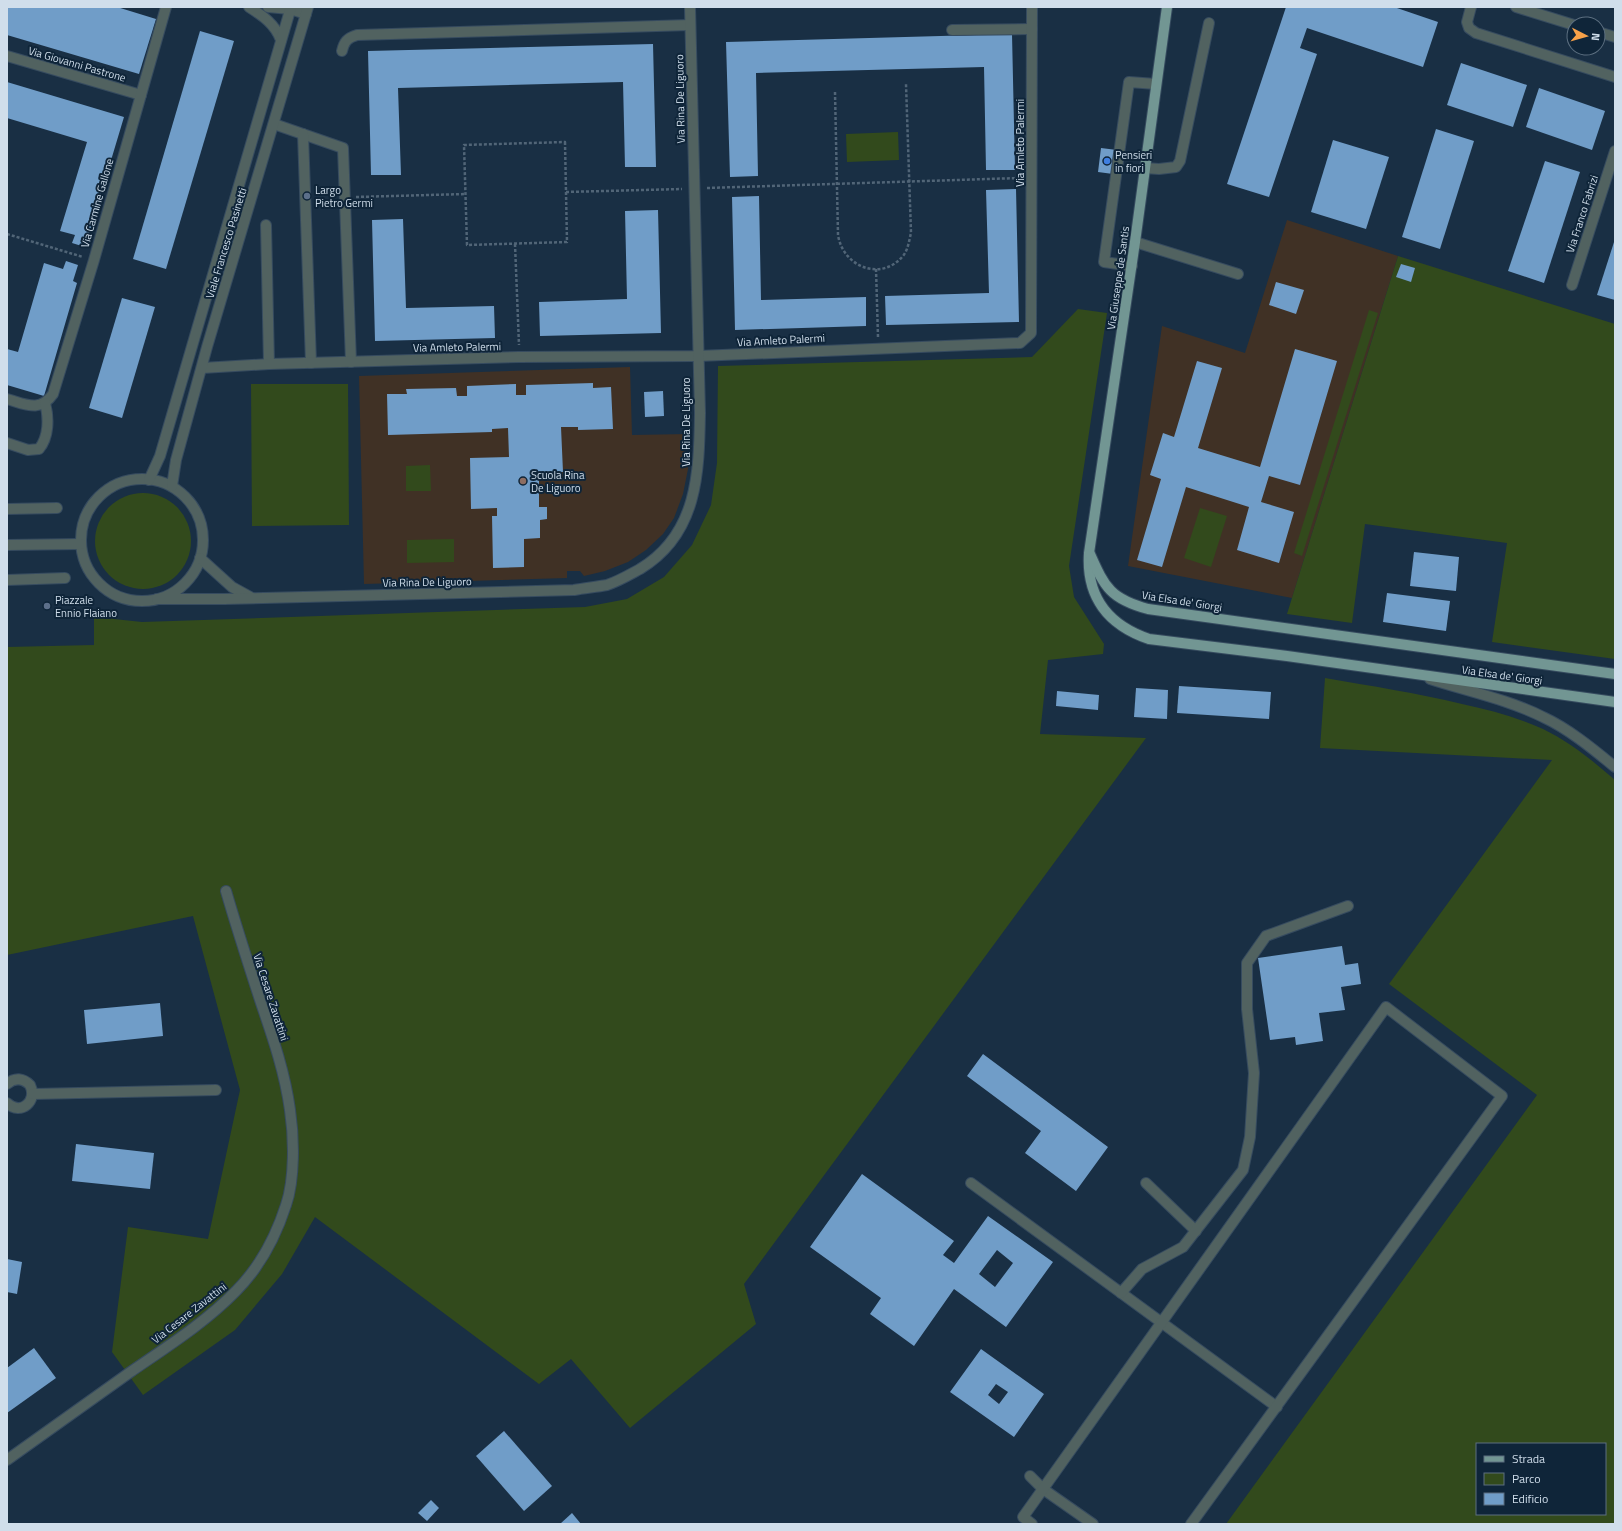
<svg xmlns="http://www.w3.org/2000/svg" width="1622" height="1531" font-family="'Titillium Web',sans-serif">
<style>
.education{fill:#403125}
.green{fill:#324a1c;fill-rule:evenodd}
.building{fill:#709dc8;fill-rule:evenodd}
.lines{fill:none;stroke-linecap:round;stroke-linejoin:round}
.minor-casing{stroke:#364b5f;stroke-width:12}
.major-casing{stroke:#364b5f;stroke-width:12}
.path{stroke:#516577;stroke-width:2.5;stroke-dasharray:3 2;stroke-linecap:butt}
.minor{stroke:#516260;stroke-width:10}
.major{stroke:#729693;stroke-width:10}
.shop-dot{fill:#3f7fe0;stroke:#0f2539;stroke-width:1.5}
.service-dot{fill:#5c6f8a;stroke:#0f2539;stroke-width:1.5}
.education-dot{fill:#8d6e63;stroke:#0f2539;stroke-width:1.5}
.labels{text-anchor:middle;dominant-baseline:central;stroke-width:4;stroke-linejoin:round;paint-order:stroke}
.street-label{font-size:11px;fill:#d0deeb;stroke:#0f2539}
.poi-label{font-size:11px;fill:#d0deeb;stroke:#0f2539;text-anchor:start}
</style>
<rect width="100%" height="100%" fill="#192f44"/>
<g class="education">
<polygon points="1287,220 1398,256 1292,598 1128,566 1162,326 1245,353"/>
<polygon points="630,367 632,435 689,434 688,469 683,494 674,518 663,534 646,550 628,562 605,571 584,576 580,571 567,571 567,578 364,584 359,376"/>
</g>
<g class="green">
<polygon points="898,132 899,160 847,162 846,134"/>
<polygon points="1398,256 1615,324 1615,659 1492,642 1507,543 1365,524 1352,623 1287,614"/>
<polygon points="1078,309 1107,313 1069,566 1074,597 1104,644 1103,654 1048,660 1040,734 1146,738 744,1284 756,1324 630,1428 571,1359 539,1384 315,1217 282,1274 235,1330 143,1395 112,1352 128,1227 208,1239 240,1090 193,916 7,955 7,647 94,645 94,609 114,619 142,622 585,607 627,599 664,577 692,545 711,505 717,463 718,366 1032,357"/>
<polygon points="1369,310 1378,313 1302,556 1294,553"/>
<polygon points="251,384 348,384 349,525 252,526"/>
<polygon points="430,465 431,491 406,491 406,466"/>
<circle cx="143" cy="541" r="48"/>
<polygon points="1200,508 1227,516 1211,567 1184,558"/>
<polygon points="454,539 454,562 407,563 407,540"/>
<path d="M1325,678c46,8 92,15 137,26 28,6 55,13 81,25 27,13 50,32 72,51v744h-389l311,-429 -148,-111 163,-224 -232,-12zM1477,1444h128v70h-128z"/>
</g>
<g class="building">
<polygon points="7,7 117,7 156,19 139,74 7,35"/>
<polygon points="1286,7 1394,7 1438,22 1423,67 1307,28 1300,48 1317,54 1269,197 1227,184"/>
<polygon points="200,31 234,41 166,269 133,259"/>
<polygon points="1012,34 1015,170 986,170 984,67 756,73 758,176 730,177 726,42"/>
<polygon points="653,44 656,167 625,167 623,82 398,88 401,175 371,175 368,51"/>
<polygon points="1461,63 1527,85 1513,127 1447,105"/>
<polygon points="7,82 124,117 85,247 72,243 75,235 60,231 87,142 7,118"/>
<polygon points="1539,88 1605,111 1592,150 1526,127"/>
<polygon points="1436,129 1474,141 1440,249 1402,237"/>
<polygon points="1333,140 1389,157 1366,229 1311,212"/>
<polygon points="1101,148 1117,150 1113,174 1098,172"/>
<polygon points="1545,161 1580,172 1544,283 1508,271"/>
<polygon points="1016,189 1019,322 886,325 885,296 989,293 986,190"/>
<polygon points="759,196 761,300 866,297 866,326 735,330 732,197"/>
<polygon points="658,210 661,333 540,336 539,302 627,299 625,211"/>
<polygon points="403,219 406,308 494,306 495,338 375,341 372,220"/>
<polygon points="1615,239 1615,300 1597,295"/>
<polygon points="66,261 78,265 73,281 77,283 44,396 7,385 7,349 18,352 44,263 63,269"/>
<polygon points="1401,264 1415,268 1411,282 1396,277"/>
<polygon points="1276,282 1304,290 1296,314 1269,305"/>
<polygon points="122,298 155,307 122,418 89,408"/>
<polygon points="1295,349 1337,361 1300,485 1269,476 1261,502 1294,512 1279,563 1237,550 1249,507 1186,487 1162,567 1137,560 1161,479 1150,475 1163,433 1174,437 1197,361 1222,368 1198,448 1260,467"/>
<polygon points="593,383 593,388 611,387 613,429 578,430 578,427 561,427 563,472 539,472 539,507 547,507 547,519 540,520 540,538 524,539 524,567 493,568 492,516 497,516 497,508 471,509 470,458 509,457 508,428 492,429 492,432 388,435 387,394 407,394 406,389 456,388 457,396 467,396 467,386 516,384 516,395 526,395 526,385"/>
<polygon points="663,391 664,416 645,417 644,392"/>
<polygon points="1414,552 1459,557 1456,591 1410,586"/>
<polygon points="1387,593 1450,601 1446,631 1383,622"/>
<polygon points="1179,686 1271,692 1269,719 1177,713"/>
<polygon points="1136,688 1168,690 1167,719 1134,717"/>
<polygon points="1057,691 1099,695 1098,710 1056,706"/>
<polygon points="1342,946 1345,965 1358,963 1361,984 1341,987 1345,1010 1319,1013 1323,1041 1296,1045 1295,1037 1270,1040 1258,958"/>
<polygon points="160,1003 163,1036 87,1044 84,1010"/>
<polygon points="983,1054 1108,1147 1076,1191 1025,1153 1041,1131 967,1076"/>
<polygon points="76,1144 154,1153 150,1189 72,1181"/>
<path d="M862,1174l92,67 -11,14 11,8 34,-47 65,46 -47,65 -52,-38 -40,57 -44,-32 11,-16 -71,-51zM997,1250l16,13 -18,24 -16,-13z"/>
<polygon points="7,1259 22,1262 17,1294 7,1292"/>
<polygon points="34,1348 56,1378 7,1413 7,1368"/>
<path d="M981,1349l63,45 -30,43 -64,-45zM996,1384l12,8 -9,12 -11,-9z"/>
<polygon points="504,1431 552,1486 524,1511 476,1456"/>
<polygon points="431,1500 439,1508 427,1521 418,1513"/>
<polygon points="572,1513 581,1524 560,1524"/>
</g>
<g class="lines">
<g class="minor-casing">
<g id="minor">
<path d="M249,7c14,9 26,17 32,33"/>
<polyline points="268,7 290,9 306,14"/>
<polyline points="1471,7 1467,22 1469,28 1476,33 1615,77"/>
<polyline points="1516,7 1574,25"/>
<polyline points="952,30 1032,29"/>
<polyline points="1598,32 1615,37"/>
<path d="M342,51c2,-9 5,-13 15,-16l333,-10"/>
<polyline points="7,56 141,95"/>
<polyline points="274,124 343,148 351,362"/>
<polyline points="303,134 311,363"/>
<polyline points="1145,168 1159,169 1176,167 1180,161 1209,23"/>
<polyline points="266,225 269,364"/>
<polyline points="1135,242 1238,274"/>
<polyline points="1132,266 1104,262 1129,82 1156,84"/>
<polyline points="1572,285 1615,151"/>
<polyline points="202,368 269,364 519,357 698,356 1020,343 1031,333 1032,7"/>
<path d="M7,399c18,5 33,14 46,-5l41,-134 72,-253"/>
<path d="M7,443l21,7 11,-1c10,-12 10,-31 6,-46"/>
<circle cx="142" cy="540" r="61"/>
<polyline points="149,480 160,456 291,7"/>
<polyline points="172,486 176,460 207,347 308,7"/>
<polyline points="7,509 57,508"/>
<polyline points="7,545 81,544"/>
<polyline points="200,558 232,587 252,598"/>
<polyline points="7,580 65,578"/>
<path d="M157,599h67l350,-9c11,-2 22,-3 33,-5 12,-4 22,-10 33,-16 58,-35 59,-96 60,-156l-10,-406"/>
<path d="M1430,679c37,12 77,20 113,38 26,12 50,32 72,50"/>
<path d="M7,1084c8,-7 16,-6 23,1 8,16 -9,31 -23,18"/>
<polyline points="33,1094 216,1090"/>
<polyline points="971,1183 1277,1407"/>
<polyline points="1146,1183 1196,1231"/>
<polyline points="1121,1293 1142,1269 1183,1247 1243,1170 1250,1137 1254,1073 1247,1009 1247,963 1266,936 1348,906"/>
<path d="M7,1460c41,-29 81,-58 122,-87 36,-25 76,-50 107,-82 23,-23 40,-55 50,-86 9,-26 8,-68 4,-95 -5,-37 -17,-72 -29,-107 -12,-37 -24,-74 -35,-112"/>
<polyline points="1030,1476 1043,1489 1093,1524"/>
<polyline points="1032,1524 1023,1517 1386,1007 1502,1096 1191,1524"/>
</g>
</g>
<g class="major-casing">
<g id="major">
<path d="M1167,7l-32,235 -46,311c-3,44 19,72 60,86l138,17 328,46"/>
<path d="M1090,554c15,34 21,45 58,55l467,65"/>
</g>
</g>
<g class="path">
<path d="M835,92l3,143c5,32 43,47 65,21 5,-6 6,-15 8,-23l-5,-149"/>
<polygon points="565,142 567,242 467,245 464,145"/>
<polyline points="707,188 1019,178"/>
<polyline points="566,192 682,189"/>
<polyline points="356,197 466,194"/>
<polyline points="7,234 83,257"/>
<polyline points="515,244 519,345"/>
<polyline points="876,269 878,337"/>
</g>
<use href="#minor" class="minor"/>
<use href="#major" class="major"/>
</g>
<circle class="shop-dot" cx="1107" cy="161" r="4"/>
<g class="service-dot">
<circle cx="307" cy="196" r="4"/>
<circle cx="47" cy="606" r="4"/>
</g>
<circle class="education-dot" cx="523" cy="481" r="4"/>
<g class="labels">
<g class="street-label">
<text transform="translate(77 64) rotate(16)">Via Giovanni Pastrone</text>
<text transform="translate(680 99) rotate(-91)">Via Rina De Liguoro</text>
<text transform="translate(1020 143) rotate(-90)">Via Amleto Palermi</text>
<text transform="translate(97 203) rotate(-74)">Via Carmine Gallone</text>
<text transform="translate(1582 214) rotate(-72)">Via Franco Fabrizi</text>
<text transform="translate(226 243) rotate(-73)">Viale Francesco Pasinetti</text>
<text transform="translate(1118 278) rotate(-82)">Via Giuseppe de Santis</text>
<text transform="translate(781 340) rotate(-3)">Via Amleto Palermi</text>
<text transform="translate(457 347) rotate(-1)">Via Amleto Palermi</text>
<text transform="translate(686 422) rotate(-90)">Via Rina De Liguoro</text>
<text transform="translate(427 582) rotate(-1)">Via Rina De Liguoro</text>
<text transform="translate(1182 601) rotate(9)">Via Elsa de' Giorgi</text>
<text transform="translate(1502 675) rotate(8)">Via Elsa de' Giorgi</text>
<text transform="translate(271 997) rotate(72)">Via Cesare Zavattini</text>
<text transform="translate(189 1313) rotate(-38)">Via Cesare Zavattini</text>
</g>
<g class="poi-label">
<text x="1115" y="155">Pensieri<tspan x="1115" dy="13">in fiori</tspan></text>
<text x="315" y="190">Largo<tspan x="315" dy="13">Pietro Germi</tspan></text>
<text x="531" y="475">Scuola Rina<tspan x="531" dy="13">De Liguoro</tspan></text>
<text x="55" y="600">Piazzale<tspan x="55" dy="13">Ennio Flaiano</tspan></text>
</g>
</g>
<rect width="1622" height="1531" fill="none" stroke="#d0deeb" stroke-width="16"/>
<rect x="1476" y="1443" width="130" height="72" fill="#0f2539" stroke="#5c6f80"/>
<rect x="1484" y="1456" width="20" height="6" fill="#729693" stroke="#5c6f80"/>
<text x="1512" y="1463" font-size="12" fill="#d0deeb">Strada</text>
<rect x="1484" y="1473" width="20" height="12" fill="#324a1c" stroke="#5c6f80"/>
<text x="1512" y="1483" font-size="12" fill="#d0deeb">Parco</text>
<rect x="1484" y="1493" width="20" height="12" fill="#709dc8" stroke="#5c6f80"/>
<text x="1512" y="1503" font-size="12" fill="#d0deeb">Edificio</text>
<g transform="translate(1586 36) rotate(96)"><circle r="19" fill="#0f2539" stroke="#5c6f80"/>
<path d="M0-3L7 15L0 10L-7 15Z" fill="#f7a149"/>
<text y="-6" font-size="11" font-weight="bold" text-anchor="middle" fill="#d0deeb">N</text>
</g>
</svg>
